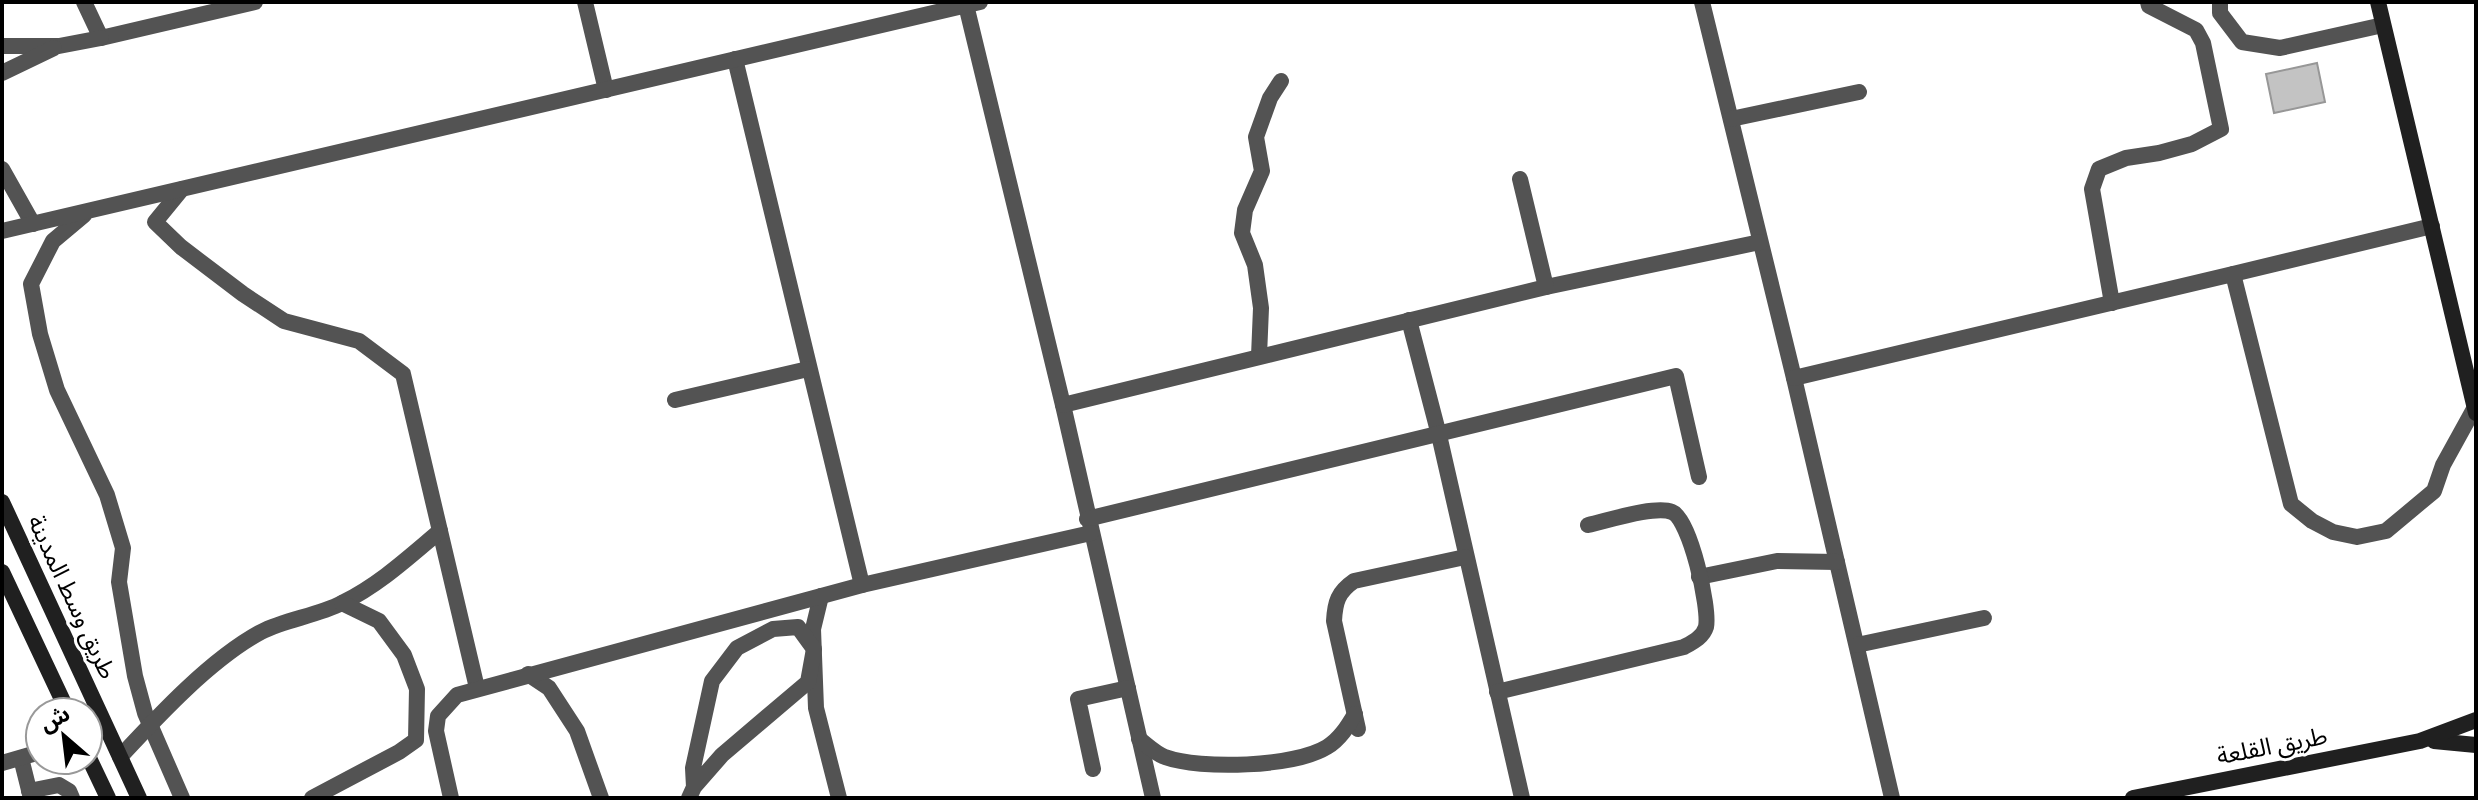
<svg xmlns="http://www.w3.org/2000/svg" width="2478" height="800" font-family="Signika,'Noto Sans Arabic',sans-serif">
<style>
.building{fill:#c3c3c3;stroke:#979797;stroke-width:2}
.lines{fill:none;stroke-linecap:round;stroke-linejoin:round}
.street{stroke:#535353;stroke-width:16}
.secondary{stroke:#202020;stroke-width:16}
.labels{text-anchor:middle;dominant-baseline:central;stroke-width:6;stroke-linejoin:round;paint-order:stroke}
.street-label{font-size:24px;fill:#000;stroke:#fff}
</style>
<rect width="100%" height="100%" fill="#fff"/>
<polygon class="building" points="2317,63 2325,102 2274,113 2266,74"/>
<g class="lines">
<g class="street">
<polyline points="84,2 101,38 255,2"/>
<polyline points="585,2 606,90"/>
<polyline points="1702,2 1794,378 1892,798"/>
<polyline points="2220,2 2220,13 2242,42 2280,48 2383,25"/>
<polyline points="966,5 1063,405 1153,798"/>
<polyline points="2,46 59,46 101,38"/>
<polyline points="735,59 862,585"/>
<polyline points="2,73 54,48"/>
<polyline points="1731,119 1859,92"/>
<polyline points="2,169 33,224"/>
<polyline points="182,189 155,222 181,247 243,294 284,321 359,341 403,374 477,688"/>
<polyline points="84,215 53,241 31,284 40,334 57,390 107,495 123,548 119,582 135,676 145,713 182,798"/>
<polyline points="2,231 980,2"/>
<polyline points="2233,274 2432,226"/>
<polyline points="1546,287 1760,242"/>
<polyline points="2112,303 2092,189 2099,169 2126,158 2159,153 2192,144 2221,129 2203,43 2196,30 2149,6 2148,2"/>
<polyline points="1409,320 1439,435 1522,798"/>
<polyline points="1259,356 1261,308 1255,265 1242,233 1245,210 1262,171 1256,137 1270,98 1281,81"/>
<polyline points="1794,378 2233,274 2291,504 2312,521 2333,532 2357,537 2386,531 2434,491 2443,465 2475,407"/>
<polyline points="675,400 808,369"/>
<polyline points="1063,405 1546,287 1520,179"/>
<polyline points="1087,519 1676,376 1699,477"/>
<polyline points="1699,577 1777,561 1837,562"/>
<polyline points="821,596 813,629 816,708 839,798"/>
<polyline points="1857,645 1984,618"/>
<polyline points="528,674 549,688 577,731 601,798"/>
<path d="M1497,692l187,-45c9,-5 19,-10 22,-20 4,-19 -16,-108 -34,-115 -17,-7 -65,9 -84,13"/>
<path d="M1358,729l-24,-108c1,-19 4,-29 20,-40l111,-24"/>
<path d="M1139,739c8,6 17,15 26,18 36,13 129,10 162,-10 13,-8 21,-21 28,-33"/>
<path d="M120,757c39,-42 91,-98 141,-125 25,-13 56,-16 81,-29 37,-18 67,-46 98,-72"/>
<polyline points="21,758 31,798"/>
<polyline points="2,763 40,752"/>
<polyline points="1093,769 1078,699 1128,688"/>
<polyline points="29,791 59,785 69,791 72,798"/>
<polyline points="312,798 399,752 416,740 417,689 404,655 379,621 342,603"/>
<polyline points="451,798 436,731 438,716 457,695 862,585 1091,533"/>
<polyline points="689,798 694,787 722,755 808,682 814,649 798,627 773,629 737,648 712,681 693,768 694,787"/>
</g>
<g class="secondary">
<polyline points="2378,2 2476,413"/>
<polyline points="2,502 139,798"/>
<polyline points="2,572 68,712"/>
<polyline points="2434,741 2476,745"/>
<polyline points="88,756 108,798"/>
<polyline points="2133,798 2420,741 2476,720"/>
</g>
</g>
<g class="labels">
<g class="street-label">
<text transform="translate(72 597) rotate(65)">طريق وسط المدينة</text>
<text transform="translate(2272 746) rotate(-11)">طريق القلعة</text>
</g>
</g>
<rect width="2478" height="800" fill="none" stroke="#000000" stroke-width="8"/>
<g transform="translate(64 736) rotate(332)"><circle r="38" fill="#ffffff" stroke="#999999" stroke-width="2"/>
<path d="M0-6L14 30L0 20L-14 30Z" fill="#000000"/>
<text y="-12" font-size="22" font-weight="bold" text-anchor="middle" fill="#000000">ش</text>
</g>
</svg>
